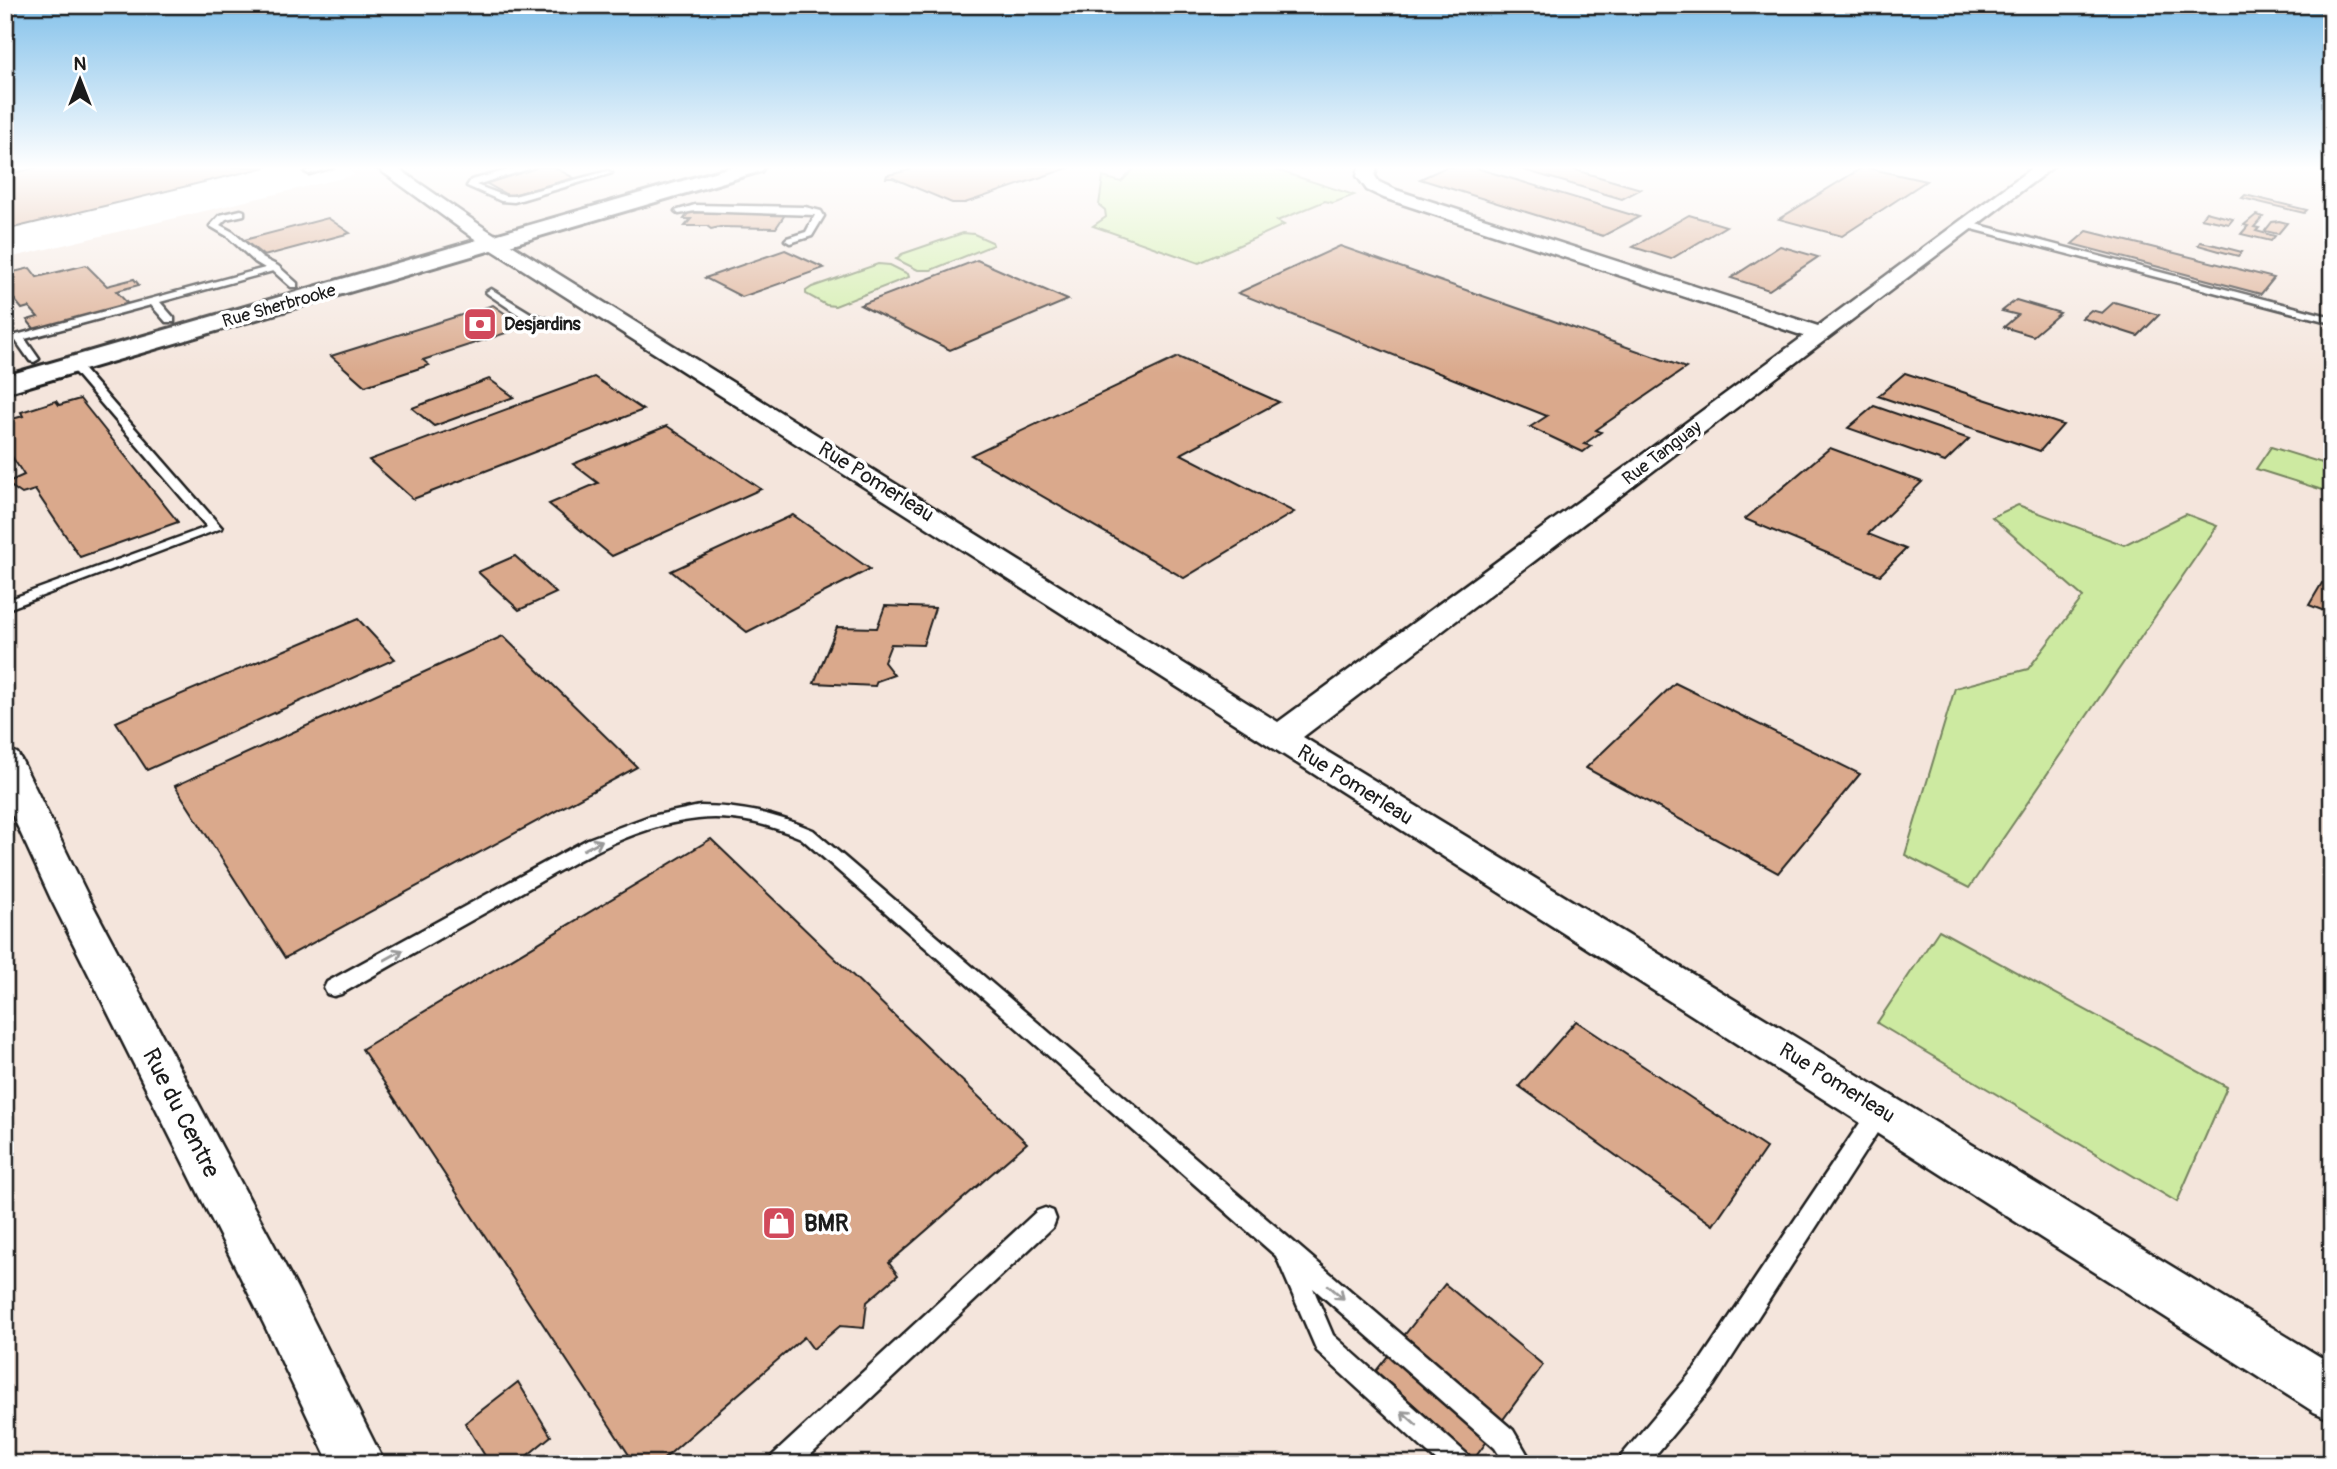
<svg xmlns="http://www.w3.org/2000/svg" width="2337" height="1469" font-family="Pangolin,sans-serif">
<style>
.built{fill:#f4e5dc}
.green{fill:#cdeaa1;stroke:#74835e;stroke-width:2}
.building{fill:#daa98c;stroke:#1c1c1c;stroke-width:2}
.lines{fill:none;stroke-linecap:round;stroke-linejoin:round}
.lane-casing{stroke:#1c1c1c;stroke-width:5}
.street-casing{stroke:#1c1c1c;stroke-width:5}
.primary-casing{stroke:#1c1c1c;stroke-width:6}
.lane{fill:#fff;fill-rule:evenodd}
.street{fill:#fff;fill-rule:evenodd}
.primary{fill:#fff;fill-rule:evenodd}
.oneway{stroke:#999}
.labels{text-anchor:middle;dominant-baseline:central;stroke-width:7;stroke-linejoin:round;paint-order:stroke}
.far-street-label{font-size:18px;fill:#1c1c1c;stroke:#fff}
.far-poi-label{font-size:18px;font-weight:bold;fill:#1c1c1c;stroke:#fff;text-anchor:start}
.street-label{font-size:21px;fill:#1c1c1c;stroke:#fff}
.near-street-label{font-size:24px;fill:#1c1c1c;stroke:#fff}
.near-poi-label{font-size:24px;font-weight:bold;fill:#1c1c1c;stroke:#fff;text-anchor:start}
</style>
<rect width="100%" height="100%" fill="#fff"/>
<filter id="ink" filterUnits="userSpaceOnUse"><feTurbulence type="fractalNoise" baseFrequency=".0143" numOctaves="2"/><feDisplacementMap in="SourceGraphic" scale="14" xChannelSelector="R" yChannelSelector="G"/><feConvolveMatrix kernelMatrix="1 2 1 2 8 2 1 2 1" color-interpolation-filters="sRGB"/></filter>
<g filter="url(#ink)">
<polygon class="built" points="345,167 1136,167 1121,182 1105,210 1107,217 1094,226 1283,225 1275,222 1326,201 1352,195 1267,167 2332,167 2332,1464 5,1464 5,259 355,175"/>
<g class="green">
<polygon points="1136,167 1267,167 1354,195 1333,203 1325,201 1277,221 1284,225 1199,263 1093,226 1106,217 1105,210 1099,205 1103,177 1121,182"/>
<polygon points="963,233 974,234 992,242 993,245 931,270 918,270 896,259 902,254"/>
<polygon points="878,264 890,265 908,274 909,277 835,306 826,305 806,294 806,291 812,287"/>
<polygon points="2271,447 2332,466 2332,493 2256,469"/>
<polygon points="2018,505 2124,545 2186,514 2217,526 1969,888 1905,855 1955,688 2028,669 2083,597 1992,517"/>
<polygon points="1939,930 2227,1087 2177,1202 1877,1023"/>
</g>
<g class="building">
<polygon points="39,167 266,167 5,230 5,175"/>
<polygon points="538,167 554,167 574,178 509,196 484,182"/>
<polygon points="1071,167 965,203 952,203 893,178 886,178 887,175 910,170 909,167"/>
<polygon points="1446,167 1473,167 1639,217 1603,236 1420,179"/>
<polygon points="1514,167 1565,167 1641,189 1622,199"/>
<polygon points="1863,167 1926,181 1842,236 1779,219"/>
<polygon points="2245,195 2307,210 2304,213 2242,198"/>
<polygon points="691,209 786,213 776,228 720,227 711,229 707,226 685,226 691,219 684,219"/>
<polygon points="2206,212 2233,219 2229,224 2201,218"/>
<polygon points="1689,215 1726,226 1671,259 1633,247"/>
<polygon points="2256,215 2263,217 2254,227 2259,228 2256,231 2275,236 2271,241 2241,234 2248,226 2244,225"/>
<polygon points="328,218 350,233 264,256 244,240"/>
<polygon points="2279,221 2287,223 2278,234 2265,231 2272,222"/>
<polygon points="2087,231 2151,247 2274,278 2261,294 2072,244"/>
<polygon points="2200,242 2215,245 2242,252 2238,256 2223,252 2198,245"/>
<polygon points="1340,246 1523,310 1686,368 1596,430 1601,432 1584,444 1591,446 1583,452 1530,427 1547,416 1238,293"/>
<polygon points="1780,246 1818,257 1769,290 1731,278"/>
<polygon points="785,250 824,268 742,297 705,278"/>
<polygon points="977,260 1068,300 950,350 860,305"/>
<polygon points="86,265 107,286 134,279 139,285 116,291 129,305 36,331 27,320 38,317 29,307 22,309 5,288 5,274 30,268 37,277"/>
<polygon points="2016,300 2050,310 2060,313 2033,336 2004,327 2018,315 2002,311"/>
<polygon points="2114,302 2159,315 2138,336 2082,318 2091,310 2102,313"/>
<polygon points="493,305 524,327 423,360 429,365 365,386 331,356"/>
<polygon points="1178,357 1279,402 1181,454 1294,512 1184,578 971,455"/>
<polygon points="1905,373 2063,425 2040,451 1878,396"/>
<polygon points="594,377 643,410 413,499 369,460"/>
<polygon points="489,379 514,397 434,426 412,408"/>
<polygon points="80,399 178,522 80,557 35,490 22,494 6,483 24,475 5,446 5,421 23,416 21,412 56,401 59,405"/>
<polygon points="1874,406 1969,439 1945,462 1848,428"/>
<polygon points="667,426 761,489 612,556 549,504 598,483 573,464"/>
<polygon points="1830,448 1922,482 1868,534 1906,549 1880,575 1745,519"/>
<polygon points="793,515 870,569 747,632 671,571"/>
<polygon points="515,556 556,593 519,610 478,572"/>
<polygon points="2322,583 2332,586 2332,614 2309,605"/>
<polygon points="885,606 935,608 923,645 891,644 884,662 894,675 877,681 875,686 814,683 837,627 877,628"/>
<polygon points="358,619 395,659 147,770 116,722"/>
<polygon points="503,636 637,767 285,958 175,786"/>
<polygon points="1675,683 1860,774 1778,873 1586,768"/>
<polygon points="711,839 1027,1143 889,1263 898,1275 867,1302 864,1328 840,1326 813,1349 804,1337 658,1464 635,1464 362,1049"/>
<polygon points="1576,1021 1766,1148 1713,1225 1519,1086"/>
<polygon points="1445,1284 1543,1365 1474,1459 1376,1371"/>
<polygon points="518,1382 551,1436 517,1464 490,1464 465,1423"/>
</g>
<g class="lines">
<g class="lane-casing">
<g id="lane">
<polygon points="318,167 334,167 309,174 305,172"/>
<polygon points="520,167 535,167 476,185 505,196 514,196 608,171 612,173 514,202 501,201 467,186 471,180"/>
<polygon points="695,205 805,207 821,211 824,216 812,236 790,243 785,240 787,238 806,232 815,215 695,211 679,214 675,211"/>
<polygon points="241,210 244,211 244,215 226,219 220,225 233,232 262,258 278,266 297,283 297,287 291,287 273,271 160,302 174,318 174,322 166,322 151,305 25,339 39,359 34,362 30,361 16,341 5,344 5,338 265,268 255,262 227,236 210,226 220,215"/>
<polygon points="1968,222 2332,317 2332,323 1965,227 1964,225"/>
<polygon points="491,289 532,314 552,320 547,323 525,319 488,294 486,292"/>
<polygon points="74,362 78,363 222,528 5,610 5,601 207,527 70,367 69,365"/>
<path d="M700,806c41,0 75,8 113,24l700,600 20,34h-28l-10,-16 -182,-160 20,47 135,120 4,9h-32l-123,-113 -41,-95 -475,-418c-33,-14 -67,-23 -103,-19 -69,7 -127,46 -185,78 -58,32 -115,65 -172,97l-7,2 -7,-2 -3,-6 3,-6 261,-143 59,-22z"/>
<polygon points="1879,1103 1886,1105 1889,1112 1886,1119 1714,1385 1648,1464 1618,1464 1622,1455 1696,1367 1872,1105"/>
<polygon points="1045,1208 1053,1211 1056,1219 1053,1227 801,1464 769,1464 773,1455 1037,1211"/>
</g>
</g>
<g class="street-casing">
<g id="street">
<polygon points="376,167 396,167 486,229 1278,722 1804,336 1384,198 1367,190 1357,176 1359,167 1377,167 1375,176 1379,182 1396,190 1818,326 2033,167 2053,167 1303,737 2332,1364 2332,1420 2314,1412 472,237"/>
<polygon points="5,749 17,753 22,761 89,898 298,1290 385,1464 330,1464 264,1324 51,899 5,799"/>
</g>
</g>
<g class="primary-casing">
<polygon id="primary" points="731,167 764,167 761,171 5,393 5,376"/>
</g>
<use href="#lane" class="lane"/>
<use href="#street" class="street"/>
<use href="#primary" class="primary"/>
</g>
<defs><path id="oneway-shaft" d="M-6 0H5M1.5-3L5.5 0L1.5 3" fill="none" stroke-width="1.6" stroke-linecap="round" stroke-linejoin="round" transform="scale(1.75)"/></defs>
<g class="oneway">
<use href="#oneway-shaft" transform="translate(593 845) rotate(-27)"/>
<use href="#oneway-shaft" transform="translate(394 955) rotate(-29)"/>
<use href="#oneway-shaft" transform="translate(1336 1292) rotate(41)"/>
<use href="#oneway-shaft" transform="translate(1409 1418) rotate(-138)"/>
</g>
</g>
<linearGradient id="sky" x2="0" y2="1"><stop stop-color="#83c1ea"/><stop offset="0.45" stop-color="#fff"/><stop offset="1" stop-color="#fff" stop-opacity="0"/></linearGradient>
<rect width="2337" height="373" fill="url(#sky)"/>
<defs>
<g id="bank-square" transform="scale(1.75)"><rect x="-9" y="-9" width="18" height="18" rx="4" fill="#d1495b" stroke="#fff"/><path d="M-6-4H6V4H-6ZM0-2.3a2.3 2.3 0 1 0 0 4.6a2.3 2.3 0 1 0 0-4.6Z" fill="#fff"/></g>
<g id="shop-square" transform="scale(1.75)"><rect x="-9" y="-9" width="18" height="18" rx="4" fill="#d1495b" stroke="#fff"/><path d="M-5-2.5h2.3a2.7 3.5 0 0 1 5.4 0H5L5.5 6h-11ZM-1.5-2.5h3a1.5 2.3 0 0 0-3 0Z" fill="#fff"/></g>
</defs>
<g fill-rule="evenodd">
<use href="#bank-square" x="480" y="324"/>
<use href="#shop-square" x="779" y="1223"/>
</g>
<g class="labels">
<g class="far-street-label">
<text transform="translate(279 306) rotate(-16)">Rue Sherbrooke</text>
<text transform="translate(1662 453) rotate(-37)">Rue Tanguay</text>
</g>
<g class="far-poi-label">
<text x="504" y="324">Desjardins</text>
</g>
<g class="street-label">
<text transform="translate(876 482) rotate(32)">Rue Pomerleau</text>
<text transform="translate(1355 785) rotate(32)">Rue Pomerleau</text>
<text transform="translate(1837 1083) rotate(32)">Rue Pomerleau</text>
</g>
<g class="near-street-label">
<text transform="translate(181 1113) rotate(63)">Rue du Centre</text>
</g>
<g class="near-poi-label">
<text x="804" y="1223">BMR</text>
</g>
</g>
<rect width="2337" height="1469" fill="none" stroke="#fff" stroke-width="28"/>
<rect x="14" y="14" width="2309" height="1441" fill="none" stroke="#1c1c1c" stroke-width="2.5" filter="url(#ink)"/>
<g transform="translate(80 80)" stroke="#ffffff" stroke-width="5" paint-order="stroke">
<path d="M0-5L12 26L0 18L-12 26Z" fill="#1c1c1c"/>
<text y="-10" font-size="19" font-weight="bold" text-anchor="middle" fill="#1c1c1c">N</text>
</g>
</svg>
